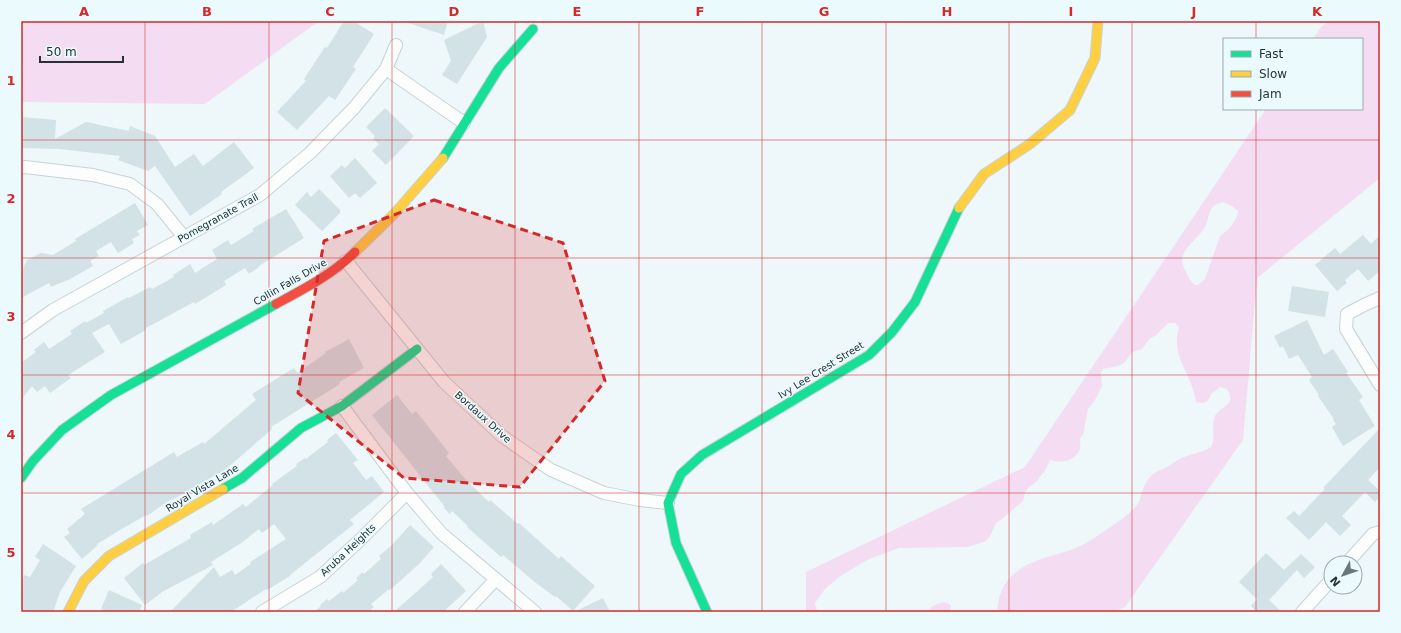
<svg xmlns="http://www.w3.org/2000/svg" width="1401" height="633" font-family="'DejaVu Sans',sans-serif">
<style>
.green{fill:#f4ddf2;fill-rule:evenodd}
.building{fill:#d2e2e6}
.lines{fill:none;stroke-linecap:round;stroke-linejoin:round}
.street-casing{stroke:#c8d3d5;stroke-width:14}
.fast-casing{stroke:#c8d3d5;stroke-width:11}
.slow-casing{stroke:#c8d3d5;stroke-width:11}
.jam-casing{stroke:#c8d3d5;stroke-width:11}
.street{stroke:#fcfefe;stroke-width:12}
.fast{stroke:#16e098;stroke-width:9}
.slow{stroke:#ffcf43;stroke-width:9}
.jam{stroke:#f24e42;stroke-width:9}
.marked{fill:#d62828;fill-opacity:0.2;stroke:#d62828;stroke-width:3;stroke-dasharray:8 5;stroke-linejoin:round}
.grid{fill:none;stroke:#d62828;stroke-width:1;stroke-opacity:0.55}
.labels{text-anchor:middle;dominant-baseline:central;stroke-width:3;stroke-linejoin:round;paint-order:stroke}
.street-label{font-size:10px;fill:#233336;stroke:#eafafd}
.neatline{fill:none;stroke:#d62828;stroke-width:1.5}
.grid-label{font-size:13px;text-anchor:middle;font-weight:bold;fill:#d62828}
</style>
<rect width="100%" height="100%" fill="#eef7f9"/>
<g class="green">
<polygon points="21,21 319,21 205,104 21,102"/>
<path d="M1331,21h49v157l-123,100 -14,162 -118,167 -11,5h-117c1,-15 5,-28 17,-38 21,-19 53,-18 77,-34 10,-6 40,-26 46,-35 6,-9 5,-21 14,-29 5,-5 11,-6 16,-9 5,-2 8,-6 13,-8 10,-5 21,-6 31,-12 5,-9 0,-18 3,-28 3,-14 24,-11 13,-30l-7,-2 -9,7c-2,9 -7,10 -15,8 -4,-29 -26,-45 -17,-75l-4,-4h-7l-13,13 -5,2 -8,11 -10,3 -8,11 -6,3 -15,3 -2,3 1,14 -7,14 -7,9 -5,26 -3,3c0,4 1,10 -1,13 -5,11 -19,12 -29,9l-4,9 -10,13 -7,5 -4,5 -2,9 -21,18 -6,4 -6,13 -4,5 -18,6 -69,1 -32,12 -28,17 -14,12 -10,14 2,9h-11v-40l219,-105 241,-358h96v-70h-49l9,-13zM1223,202l9,4 6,5c0,9 -10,20 -18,25l-15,43 -7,6h-4c-5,-7 -11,-16 -12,-25 0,-11 15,-21 21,-30 6,-7 4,-19 12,-25 2,-1 6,-2 8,-3z"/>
<polygon points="944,602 951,605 950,612 929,612 931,607 937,604"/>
</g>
<g class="building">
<polygon points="344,21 353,21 374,34 353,67 356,69 335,100 329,96 297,130 277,112 306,81 304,79 325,47 327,48"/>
<polygon points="409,21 448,21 444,35 408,23"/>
<polygon points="483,21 487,37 457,84 442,75 451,61 444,40"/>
<polygon points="385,108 414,136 386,165 372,151 379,144 373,139 375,136 366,127"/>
<polygon points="21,117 56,120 55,139 86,122 129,131 130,126 155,136 175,167 194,154 203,166 234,142 254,168 221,192 222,194 190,216 155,166 148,171 118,160 120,156 60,149 21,148"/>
<polygon points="355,158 377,183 360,198 355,193 349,198 330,176 342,165 345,168"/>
<polygon points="319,189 340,210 340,213 322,231 295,205 307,192 311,197"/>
<polygon points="135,203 148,225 137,231 140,235 132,239 134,243 118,253 111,242 96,251 99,256 90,261 93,266 68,280 51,287 49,283 21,298 21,273 27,260 41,253 53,255 76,241 75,239"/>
<polygon points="286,209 304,238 259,266 259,267 249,274 245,268 224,281 226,285 195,304 194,302 146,328 146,330 121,344 109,324 92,333 105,352 68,375 71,378 50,393 45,386 37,392 32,386 21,400 21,363 36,352 34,350 44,342 49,349 72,334 70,331 85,321 86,323 104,313 103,311 128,297 129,298 150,287 152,289 174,277 173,275 190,264 195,273 217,259 212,250 228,240 231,245 254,231 252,229"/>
<polygon points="1363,235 1371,244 1380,235 1380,271 1368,281 1358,269 1345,280 1347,283 1337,291 1315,265 1335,248 1340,254"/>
<polygon points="1292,286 1329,292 1325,317 1288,311"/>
<polygon points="1307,320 1324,355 1333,349 1348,372 1346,373 1363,397 1359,400 1375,426 1343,446 1332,427 1336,424 1333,420 1334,419 1318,396 1319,395 1309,380 1312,377 1298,355 1289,359 1283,346 1280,348 1274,336"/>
<polygon points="349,339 364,368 339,382 340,384 271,427 272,429 226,469 172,500 171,499 147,516 146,515 120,530 97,544 98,545 82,559 64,537 70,533 67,529 85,514 81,509 174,452 177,457 203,442 204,444 256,400 252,394 294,368 297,373 326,353 325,352"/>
<polygon points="397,395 412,414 416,411 449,453 446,456 466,480 489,502 490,500 518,524 519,523 559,559 561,556 595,586 573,611 556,596 555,597 536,583 503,555 501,557 467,527 468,526 452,511 450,514 444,508 445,507 372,415"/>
<polygon points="1380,428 1380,467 1368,480 1380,491 1380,497 1375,502 1365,492 1342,516 1351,525 1340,536 1326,522 1309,540 1286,518 1294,511 1299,516 1325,489 1323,488"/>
<polygon points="336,433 358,460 353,463 366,480 372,476 384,492 350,520 354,524 290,575 290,576 267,590 266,589 231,612 170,612 214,567 220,577 232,570 235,575 251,564 250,562 286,539 274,524 262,533 259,529 241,543 211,562 213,565 162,592 145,605 124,578 143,563 144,565 191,538 190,535 212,522 213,525 243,504 246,507 273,485 272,484 297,466 296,464 305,458 306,459 328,442 327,440"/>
<polygon points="410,525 434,547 419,564 390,590 389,589 371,604 374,607 368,612 314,612 321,606 320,605 327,599 329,601 342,591 343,593 358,580 356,578 363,572 364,574 381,559 379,556 392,545"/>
<polygon points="43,544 76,566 60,592 53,612 21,612 21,604 23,597 21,596 21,585 24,575 30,577 40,560 35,557"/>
<polygon points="1266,553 1284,570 1301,554 1315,567 1304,578 1297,570 1269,600 1282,612 1257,612 1251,606 1257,599 1239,582"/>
<polygon points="441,564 466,591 443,612 394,612 433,577 431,574"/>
<polygon points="109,590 142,605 139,612 108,612 101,609"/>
<polygon points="603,598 610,612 574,612"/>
</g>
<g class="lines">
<g class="street-casing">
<g id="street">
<polyline points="386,69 464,123"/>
<polyline points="21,168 25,167 93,175 130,184 157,204 184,237"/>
<polyline points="346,261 444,382 502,436 551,470 604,493 640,500 668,503"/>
<polyline points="1380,298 1366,304 1347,314 1346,329 1380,385"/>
<polyline points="21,333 53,310 260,195 310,153 354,108 386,69 396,45"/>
<polyline points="342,406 407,493 441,533 535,612"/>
<polyline points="1347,563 1373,534 1380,532"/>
<polyline points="262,612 320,577 360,540 407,493"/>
<polyline points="465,612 496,579"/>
<polyline points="1302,612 1331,580"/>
</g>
</g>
<g class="fast-casing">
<g id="fast">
<polyline points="443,158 499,68 533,29"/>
<polyline points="21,478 33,461 62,430 111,395 276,304"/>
<polyline points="223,489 242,478 301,428 342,406 417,349"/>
<polyline points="707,612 676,543 668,503 681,474 702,455 869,355 892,332 915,302 959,208"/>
</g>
</g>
<g class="slow-casing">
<g id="slow">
<polyline points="959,208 984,174 1030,144 1070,110 1095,58 1098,21"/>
<polyline points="355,252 394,214 443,158"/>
<polyline points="68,612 84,581 109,556 223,489"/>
</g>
</g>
<g class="jam-casing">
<path id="jam" d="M276,304c28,-15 57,-30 79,-52"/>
</g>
<use href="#street" class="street"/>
<use href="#fast" class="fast"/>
<use href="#slow" class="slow"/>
<use href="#jam" class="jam"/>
</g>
<path class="marked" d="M434,200l129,43 42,138 -85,106 -116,-9 -106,-85 26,-152z"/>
<path class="grid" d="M145,21v591M269,21v591M392,21v591M515,21v591M639,21v591M762,21v591M886,21v591M1009,21v591M1132,21v591M1256,21v18M1256,109v503M21,140h1359M21,258h1359M21,375h1359M21,493h1359"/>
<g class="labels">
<g class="street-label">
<text transform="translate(218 218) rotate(-29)">Pomegranate Trail</text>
<text transform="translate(290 282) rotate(-30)">Collin Falls Drive</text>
<text transform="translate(821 370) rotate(-32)">Ivy Lee Crest Street</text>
<text transform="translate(483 417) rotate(42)">Bordaux Drive</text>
<text transform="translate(202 488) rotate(-31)">Royal Vista Lane</text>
<text transform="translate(348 550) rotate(-43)">Aruba Heights</text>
</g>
</g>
<rect width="1401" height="633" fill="none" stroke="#eafafd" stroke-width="44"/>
<rect x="1223" y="38" width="140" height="72" fill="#eafafd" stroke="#9aaaad"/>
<rect x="1231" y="51" width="20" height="6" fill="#16e098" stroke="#9aaaad"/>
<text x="1259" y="58" font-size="12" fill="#233336">Fast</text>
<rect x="1231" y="71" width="20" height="6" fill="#ffcf43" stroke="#9aaaad"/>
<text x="1259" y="78" font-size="12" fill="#233336">Slow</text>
<rect x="1231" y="91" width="20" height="6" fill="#f24e42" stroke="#9aaaad"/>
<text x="1259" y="98" font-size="12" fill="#233336">Jam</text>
<g transform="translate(1343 575) rotate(230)"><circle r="19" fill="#eafafd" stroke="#9aaaad"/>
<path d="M0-3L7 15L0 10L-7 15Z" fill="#6a787a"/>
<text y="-6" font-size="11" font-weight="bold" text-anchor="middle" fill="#233336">N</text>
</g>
<path d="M40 56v6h83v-6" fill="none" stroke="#233336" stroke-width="2"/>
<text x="46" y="56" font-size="12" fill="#233336" stroke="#eafafd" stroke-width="3" paint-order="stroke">50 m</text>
<rect x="22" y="22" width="1357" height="589" class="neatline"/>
<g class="grid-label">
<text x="84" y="16">A</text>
<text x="207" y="16">B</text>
<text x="330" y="16">C</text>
<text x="454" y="16">D</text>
<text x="577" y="16">E</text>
<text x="700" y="16">F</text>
<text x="824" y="16">G</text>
<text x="947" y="16">H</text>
<text x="1071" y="16">I</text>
<text x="1194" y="16">J</text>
<text x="1317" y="16">K</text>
<text x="11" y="85">1</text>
<text x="11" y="203">2</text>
<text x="11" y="321">3</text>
<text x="11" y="439">4</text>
<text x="11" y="557">5</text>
</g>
</svg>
